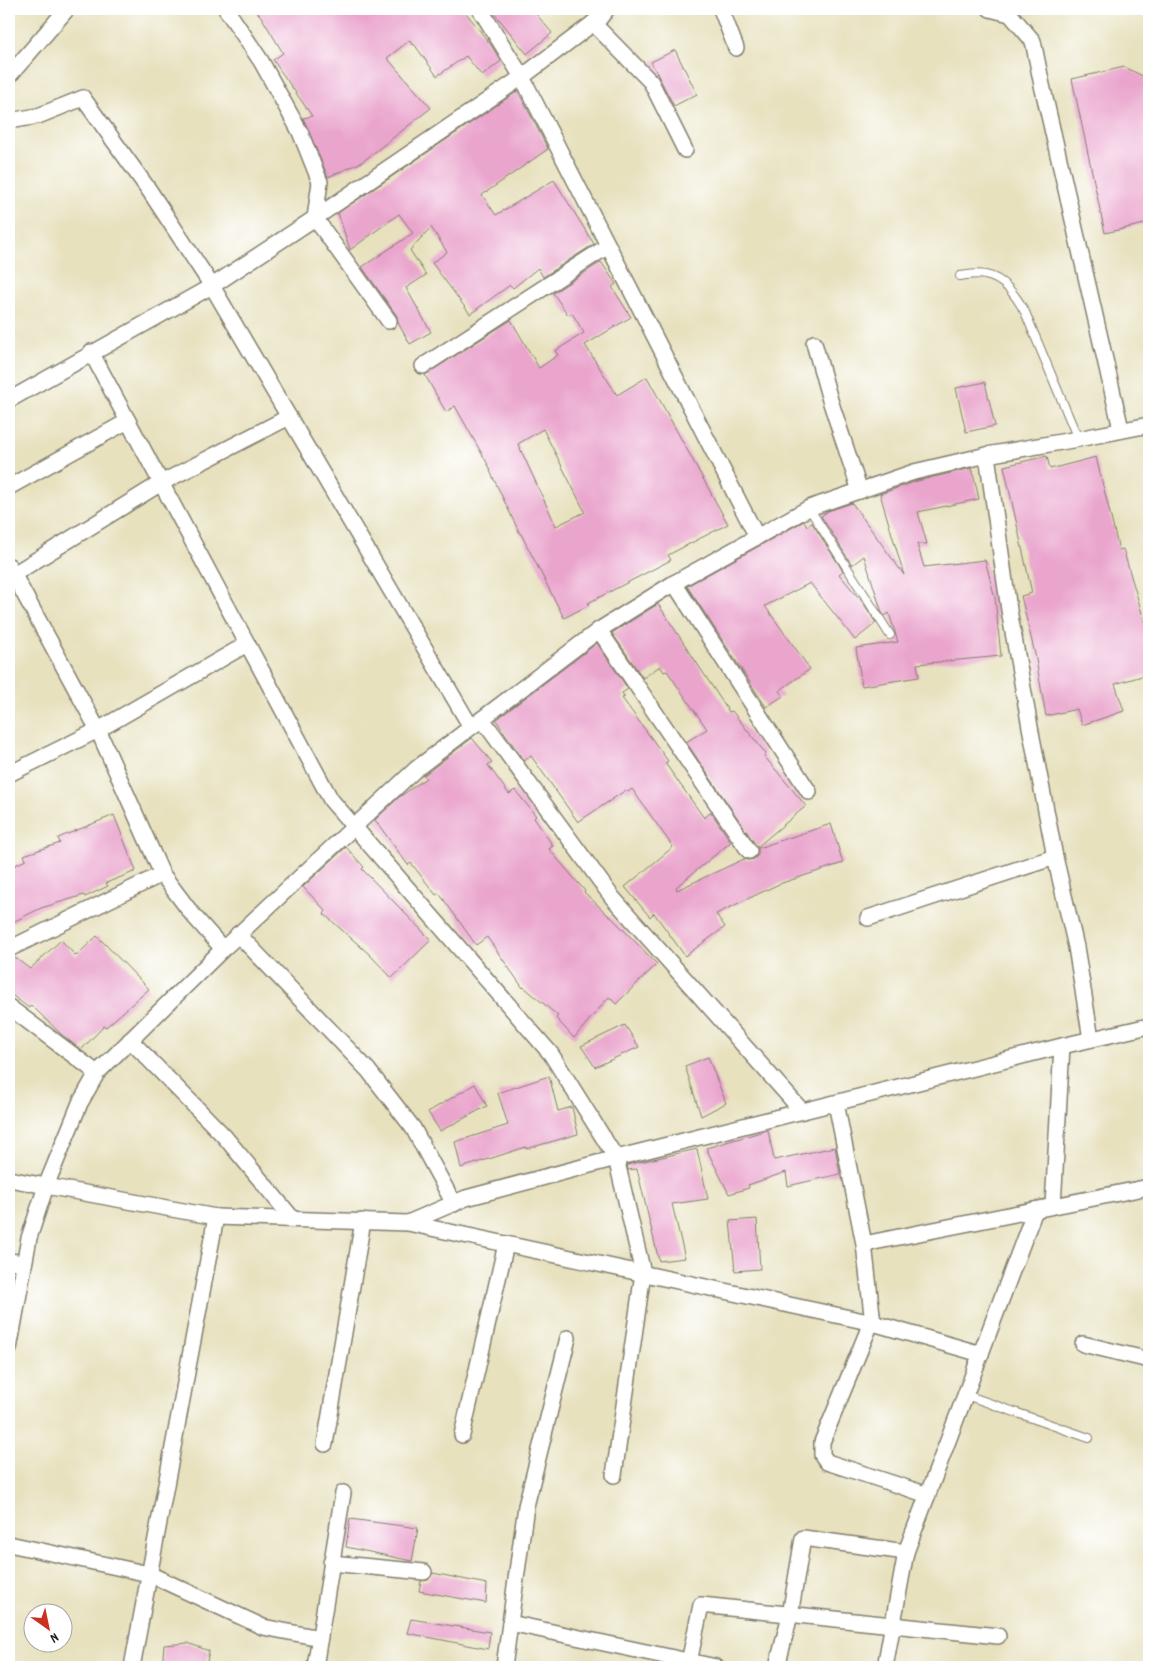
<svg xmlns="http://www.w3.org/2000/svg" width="1158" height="1676" font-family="Dekko,sans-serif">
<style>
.building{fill:#eaa5cd;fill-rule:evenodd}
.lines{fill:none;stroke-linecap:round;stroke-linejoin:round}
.service-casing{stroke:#827e6d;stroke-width:10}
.minor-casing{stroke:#827e6d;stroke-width:18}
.service{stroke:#fff;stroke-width:8}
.minor{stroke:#fff;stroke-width:15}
</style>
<rect width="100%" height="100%" fill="#fff"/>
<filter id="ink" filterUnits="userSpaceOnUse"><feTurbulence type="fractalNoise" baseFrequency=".02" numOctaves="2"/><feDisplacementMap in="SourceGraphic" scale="10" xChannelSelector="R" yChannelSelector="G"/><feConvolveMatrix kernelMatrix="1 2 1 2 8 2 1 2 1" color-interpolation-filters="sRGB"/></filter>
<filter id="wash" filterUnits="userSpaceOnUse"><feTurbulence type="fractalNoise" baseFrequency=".0096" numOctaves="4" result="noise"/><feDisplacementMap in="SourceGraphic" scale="20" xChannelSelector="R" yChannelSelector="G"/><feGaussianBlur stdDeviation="1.12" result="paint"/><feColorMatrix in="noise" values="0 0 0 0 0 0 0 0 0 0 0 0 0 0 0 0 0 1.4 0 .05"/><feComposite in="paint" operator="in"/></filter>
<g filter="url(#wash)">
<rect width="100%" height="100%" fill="#e7e1be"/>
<g id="blocks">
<g class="building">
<polygon points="255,9 463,9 491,45 501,61 482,76 466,56 437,76 414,44 412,45 410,40 387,58 431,108 362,162 328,177 303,118 312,116 273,60 283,53 262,18"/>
<polygon points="491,9 532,9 552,33 527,54"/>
<polygon points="675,50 697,94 674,106 651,62"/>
<polygon points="1124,67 1149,79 1149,223 1105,233 1072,79"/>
<polygon points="518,91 548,149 482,195 496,215 554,180 594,244 543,277 538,268 513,288 510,285 470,314 432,263 447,252 431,227 410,250 426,275 406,288 431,332 410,344 398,323 397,316 362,267 413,233 399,214 350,250 338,213"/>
<path d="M601,262l15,22 -4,3 19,30 -46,28 32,50 30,-18 81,147 -60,31 3,5 -83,43 1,2 -25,13 -43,-84h-1l-30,-63 1,-1 -36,-64 -9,6 -21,-37 86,-55 28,48 19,-13 -3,-4 29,-18 -12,-20 -4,2 -15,-22zM543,429l42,83 -29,14 -38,-82z"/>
<polygon points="985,382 995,426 966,432 956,388"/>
<polygon points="1047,456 1050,469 1096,457 1119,550 1123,549 1149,637 1149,674 1115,684 1124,711 1082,725 1077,709 1046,716 1035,654 1021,596 1032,593 1004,466"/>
<polygon points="972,468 979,499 918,512 927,544 917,544 924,567 985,560 995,598 1001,656 917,664 919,677 862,686 856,648 898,642 889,613 885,616 882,613 864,556 852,565 821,516 828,511 852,503 904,575 880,494 917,481"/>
<polygon points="804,521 807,526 812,523 843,571 839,574 864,604 876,623 855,640 810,583 765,606 810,669 779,691 783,696 766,707 687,586"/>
<polygon points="658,604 729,712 732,711 766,754 764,756 806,806 757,847 686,742 707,729 667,671 664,672 660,666 643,678 612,633"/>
<polygon points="597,643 628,689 622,693 625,697 622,698 668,761 665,763 704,818 711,812 731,842 676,887 677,890 744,859 749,860 754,859 758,855 758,848 831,824 843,863 779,884 716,914 725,927 685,956 654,913 650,917 625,887 673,847 632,789 628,792 626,790 578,822 531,756 524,761 496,720"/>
<polygon points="472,738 492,762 488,765 509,794 515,790 536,816 534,818 553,846 549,849 585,891 584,892 610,917 611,917 657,964 616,1004 609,997 574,1038 556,1018 558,1016 524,987 523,988 487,937 476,945 439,893 436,895 411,863 408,865 375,820 398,798 426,778 424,775"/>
<polygon points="114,815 136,871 106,883 108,886 85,897 84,895 41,908 9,924 9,868 26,860 24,855 60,843 58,838"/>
<polygon points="346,847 364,867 362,869 431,940 392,978 369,954 324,914 326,911 303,887"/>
<polygon points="97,936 149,989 106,1027 104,1026 81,1050 61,1034 31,1005 29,1008 9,993 9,958 14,957 30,969 61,940 76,956"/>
<polygon points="625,1025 639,1047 595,1067 581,1046"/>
<polygon points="708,1057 726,1103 701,1116 685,1066"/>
<polygon points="549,1076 558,1111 572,1107 578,1134 526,1149 526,1147 461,1168 455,1142 508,1125 498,1093"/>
<polygon points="475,1084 487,1106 440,1131 428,1112"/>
<polygon points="768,1130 774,1160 835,1147 840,1174 788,1186 786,1172 748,1185 749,1188 729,1194 706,1148"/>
<polygon points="697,1149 708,1199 672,1204 685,1258 659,1261 637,1169 628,1170 627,1165"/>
<polygon points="757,1219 760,1269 735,1271 730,1221"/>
<polygon points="350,1519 418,1528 412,1561 346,1547"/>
<polygon points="433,1573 487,1584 486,1603 419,1591 421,1581 428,1580"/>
<polygon points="411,1619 490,1632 488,1649 407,1633"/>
<polygon points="188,1643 209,1651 206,1667 162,1667 164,1645"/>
</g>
</g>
</g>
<g filter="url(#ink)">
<use href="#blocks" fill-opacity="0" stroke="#827e6d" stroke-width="1"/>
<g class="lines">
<g class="service-casing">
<g id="service">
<path d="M960,276c8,-1 17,-3 25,-1 19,3 31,21 40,37l53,127"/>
<polyline points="809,508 890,635"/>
<polyline points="966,1395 1089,1438"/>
</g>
</g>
<g class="minor-casing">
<g id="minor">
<polyline points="480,9 522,77 757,537"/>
<polyline points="721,9 736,48"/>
<polyline points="990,9 1010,14 1033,41 1042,85 1121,429"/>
<polyline points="593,23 651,82 685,150"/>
<polyline points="9,76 67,9"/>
<polyline points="9,121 38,116 83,98 149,190 212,286 471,727"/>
<polyline points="389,321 315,218 522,77 600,18 607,9"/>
<polyline points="814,343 830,400 860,491"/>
<polyline points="91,352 331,800 551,1054 616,1158 643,1273 614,1475"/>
<polyline points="423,366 608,246"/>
<polyline points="9,400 212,286 315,218 320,182 300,132 261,61 226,9"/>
<polyline points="987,455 1009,610 1030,727 1055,857 1076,947 1091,1039"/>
<polyline points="9,487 128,421"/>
<polyline points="9,566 98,730 162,874 192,914 223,949 97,1073 80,1103 46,1186 216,1217 132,1667"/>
<polyline points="9,577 161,483 289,417"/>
<polyline points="674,583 809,792"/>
<polyline points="599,630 749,851"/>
<polyline points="482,719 612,897 802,1111"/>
<polyline points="9,774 98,730 247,644"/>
<polyline points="868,918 1055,857"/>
<polyline points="238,934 368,1070 413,1128 454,1204"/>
<polyline points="9,949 162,874"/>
<polyline points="223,949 416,769 599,630 674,583 809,508 914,472 987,455 1078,439 1149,425"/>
<polyline points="9,1007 97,1073"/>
<polyline points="130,1040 224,1136 292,1218"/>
<polyline points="836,1103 864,1244 873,1323"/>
<polyline points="9,1179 46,1186 29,1238 9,1349"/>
<polyline points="1053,1206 1062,1046"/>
<polyline points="216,1217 408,1223 466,1198 616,1158 1062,1046 1149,1026"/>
<polyline points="408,1223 873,1323 981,1354"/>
<polyline points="864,1244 1149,1187"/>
<polyline points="9,1261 24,1263"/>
<polyline points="871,1323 822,1442 822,1455 827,1462 928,1495"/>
<polyline points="1083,1344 1149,1360"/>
<polyline points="462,1435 506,1244"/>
<polyline points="325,1444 363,1221"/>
<polyline points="9,1544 149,1574 263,1627 320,1638"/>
<polyline points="331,1563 424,1572"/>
<polyline points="510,1623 716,1667"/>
<polyline points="315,1667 343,1493"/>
<polyline points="504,1667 526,1506 568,1338"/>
<polyline points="688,1667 701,1605 998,1636"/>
<polyline points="777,1667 790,1615 803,1538 906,1552"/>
<polyline points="885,1667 906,1552 1035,1210"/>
</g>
</g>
<use href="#service" class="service"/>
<use href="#minor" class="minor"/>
</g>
</g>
<rect width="1158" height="1676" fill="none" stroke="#fff" stroke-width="30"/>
<g transform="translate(48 1628) rotate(147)"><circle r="24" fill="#ffffff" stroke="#a4a4a4"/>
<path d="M0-4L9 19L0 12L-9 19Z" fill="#c8321e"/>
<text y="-8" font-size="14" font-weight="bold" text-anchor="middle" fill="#1c1c1c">N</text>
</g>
</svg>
